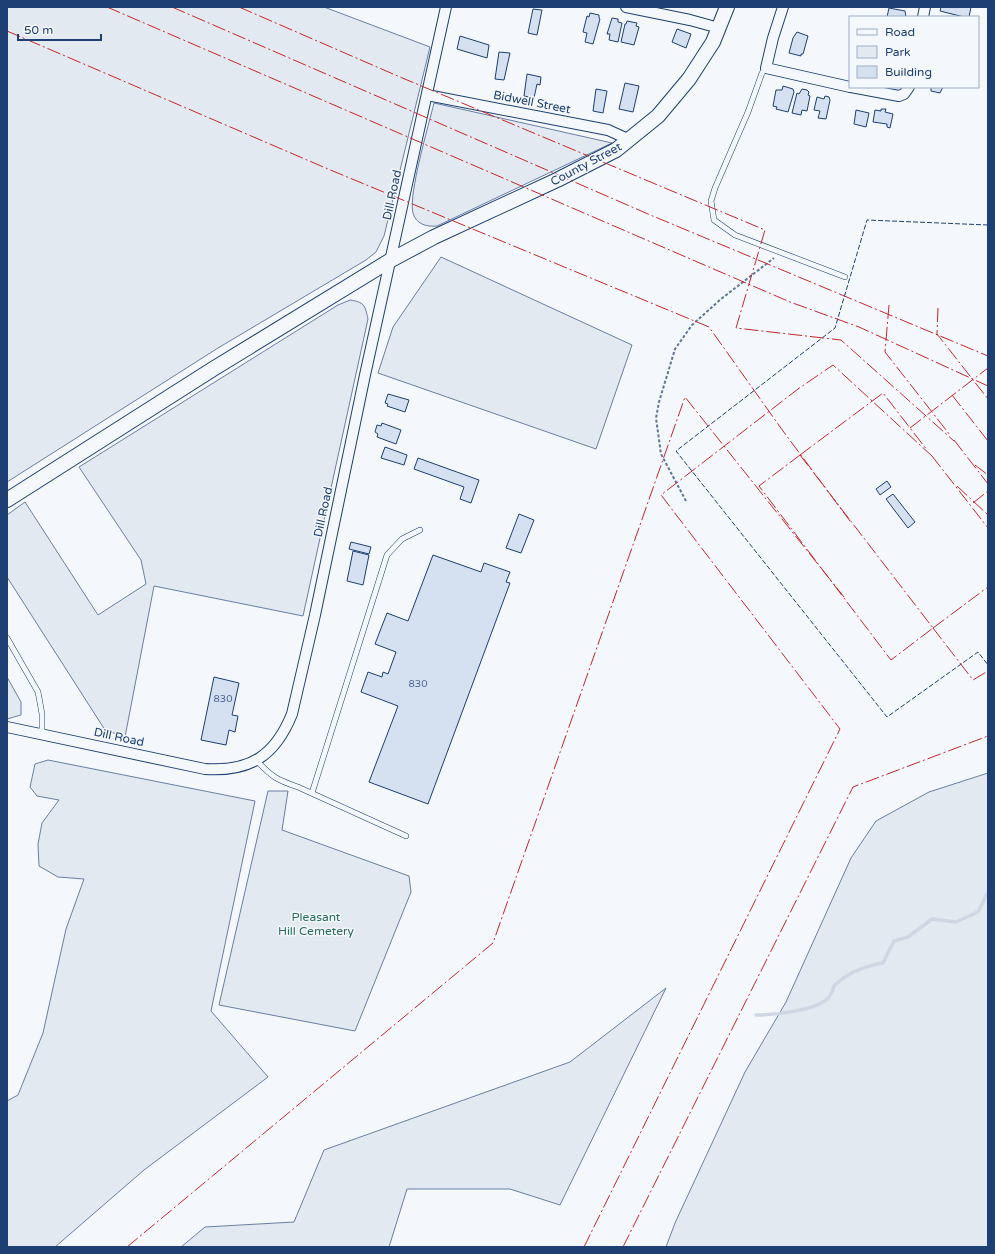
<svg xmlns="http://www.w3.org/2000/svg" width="995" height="1254" font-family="'Varela Round',sans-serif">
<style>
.green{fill:#e3e9f0;stroke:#687fa3}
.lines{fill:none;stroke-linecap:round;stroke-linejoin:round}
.stream{stroke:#cfd7e4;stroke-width:3.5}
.building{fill:#d5e0f0;stroke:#1d3f73}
.lane-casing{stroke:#1d3f73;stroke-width:6}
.street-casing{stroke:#1d3f73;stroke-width:12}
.secondary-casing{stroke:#1d3f73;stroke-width:16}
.path{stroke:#5e769c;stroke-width:2;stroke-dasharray:3 2;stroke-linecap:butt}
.lane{stroke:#f4f7fb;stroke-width:5}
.street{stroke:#f4f7fb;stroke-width:10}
.secondary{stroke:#f4f7fb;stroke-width:14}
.fence{stroke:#1d3f73;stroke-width:1;stroke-dasharray:5 2;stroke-linecap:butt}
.power{stroke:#c62828;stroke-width:1;stroke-dasharray:14 3 2 3;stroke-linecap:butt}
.labels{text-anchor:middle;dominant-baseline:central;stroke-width:3;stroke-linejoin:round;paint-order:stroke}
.number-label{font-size:10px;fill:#4b6792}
.street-label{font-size:12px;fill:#1d3f73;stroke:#f4f7fb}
.park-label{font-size:12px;fill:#2c6c60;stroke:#f4f7fb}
</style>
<rect width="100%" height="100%" fill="#f4f7fb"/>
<g class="green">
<polygon points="7,7 324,7 430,47 384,236 376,252 366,260 218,348 7,482"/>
<path d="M434,103l178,40 -175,83c-11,1 -21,-2 -24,-13 -5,-18 16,-89 21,-110z"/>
<polygon points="441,257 632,345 596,449 378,373 393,327"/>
<path d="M350,300c14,2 15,5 18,19l-65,297 -149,-30 -29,151 -20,-7 -98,-153v-62l18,-13 73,113 48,-31 -5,-24 -62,-93 259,-162z"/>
<polygon points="7,677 21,702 21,715 7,719"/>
<polygon points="48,760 255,801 211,1011 268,1077 144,1170 55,1247 7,1247 7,1101 18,1095 43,1033 66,929 84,879 58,877 39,866 38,844 42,823 59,800 37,796 30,787 35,764"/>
<polygon points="988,773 988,1247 666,1247 675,1223 745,1072 786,1002 851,858 876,821 929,792"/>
<polygon points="268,791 288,791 282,830 409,876 411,892 355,1031 219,1005"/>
<polygon points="666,988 560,1205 510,1189 407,1189 389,1247 181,1247 205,1227 294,1222 324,1150 570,1062"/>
</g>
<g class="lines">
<path class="stream" d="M756,1015c17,0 60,-4 72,-17 4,-3 4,-10 7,-13 13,-13 31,-19 48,-22l11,-22 14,-4 24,-18 24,3 22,-10 10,-20"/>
</g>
<g class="building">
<polygon points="941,7 971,7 969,17 964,17 940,11"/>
<polygon points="889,8 905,11 906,17 887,17"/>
<polygon points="533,9 542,10 537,35 528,33"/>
<polygon points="590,13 599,15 599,18 600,19 593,44 585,42 587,33 583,32 587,16 589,17"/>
<polygon points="612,18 618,19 618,22 622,23 618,42 609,40 610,34 607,34"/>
<polygon points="627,21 637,23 636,26 639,27 634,45 621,42 625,24 626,24"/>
<polygon points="677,29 691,34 686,48 672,42"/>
<polygon points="797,32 808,36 803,54 801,54 801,56 789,53 793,38"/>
<polygon points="460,36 489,45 487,58 457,49"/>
<polygon points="499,52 510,53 504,80 495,79"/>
<polygon points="527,74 541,77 540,85 537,84 534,98 524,96"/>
<polygon points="625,83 639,86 633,112 619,109"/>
<polygon points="783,86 793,89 794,92 788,112 776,109 777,107 773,106 776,90 782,90"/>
<polygon points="931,87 943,87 940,93 931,91"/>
<polygon points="596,89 607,91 603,113 593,111"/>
<polygon points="802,89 807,90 809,92 808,95 810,96 807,111 802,110 801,115 792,113 797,93 799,94"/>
<polygon points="825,96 829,97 830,100 826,119 818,118 820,111 814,110 817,97 824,99"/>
<polygon points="881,109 886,109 885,112 893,114 890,128 887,127 887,124 873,122 875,110 881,111"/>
<polygon points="856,110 869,113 866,127 854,124"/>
<polygon points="388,394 409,400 405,412 387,406 388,404 385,403"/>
<polygon points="382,423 401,430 396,444 377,437 378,434 375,432 377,425 381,426"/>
<polygon points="385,447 407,455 404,465 381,458"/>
<polygon points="418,458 479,480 471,503 460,499 464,487 414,469"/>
<polygon points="887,481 891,487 880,495 876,489"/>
<polygon points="893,494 915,522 908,528 886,499"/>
<polygon points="519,514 534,520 521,553 506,548"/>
<polygon points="351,542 371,547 369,554 349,549"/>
<polygon points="353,551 369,555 363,585 347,581"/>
<polygon points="433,555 481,572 484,563 510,572 506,582 510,583 428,804 369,782 398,706 361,692 368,672 382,677 383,672 388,674 396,652 375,644 387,613 408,621"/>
<polygon points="214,677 239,683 232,715 238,716 235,732 229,730 226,745 201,740"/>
</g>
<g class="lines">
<g class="lane-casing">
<g id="lane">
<polyline points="766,68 762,73 748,112 715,188 711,201 714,220 735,235 845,277"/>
<polyline points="7,638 38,692 42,714 42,735"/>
<path d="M257,761c15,16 20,19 41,26l108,49"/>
<polyline points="312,793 387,555 402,539 420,530"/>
</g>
</g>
<g class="street-casing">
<g id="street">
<polyline points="626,7 690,20 719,28"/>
<polyline points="783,7 773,38 766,68 850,87"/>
<polyline points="923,17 925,7"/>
<polyline points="851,87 899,96 904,94 909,87"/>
<polyline points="427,95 608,130 630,140"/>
<path d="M7,727l198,42c45,3 70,-13 87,-55l23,-99 50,-240 81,-368"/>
</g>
</g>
<g class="secondary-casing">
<polyline id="secondary" points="7,500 213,369 391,260 434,237 557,180 616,150 658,116 689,79 713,42 727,7"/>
</g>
<polyline class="path" points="686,501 661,454 656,418 659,402 675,349 692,325 721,299 774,258"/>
<use href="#lane" class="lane"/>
<use href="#street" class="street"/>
<use href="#secondary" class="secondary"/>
<polyline class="fence" points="988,225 867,220 835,328 676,451 887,717 978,652 988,665"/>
<g class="power">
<polyline points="107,7 790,302 859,327 988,386"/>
<polyline points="172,7 648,214 988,356"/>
<polyline points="239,7 400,77 765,230 736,328 841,340 954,441"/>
<polyline points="7,31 328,169 709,327 783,431 850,521"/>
<polyline points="889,305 885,352 950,435"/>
<polyline points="938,308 937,334 988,399"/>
<polyline points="952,395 988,441"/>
<polyline points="910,428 988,368"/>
<polyline points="954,440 988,484"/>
<polygon points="800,455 933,628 891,660 759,486"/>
<polyline points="800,455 883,393 927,450"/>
<polyline points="932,456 988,528"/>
<polyline points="975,465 988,475"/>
<polyline points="957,486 988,515"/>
<polyline points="973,503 988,491"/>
<polyline points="933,628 973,680 988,671"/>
<polyline points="933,628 988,587"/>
<polyline points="127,1247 493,943 685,397 844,597"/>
<polyline points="584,1247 840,729 661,495 798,389 833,365 932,456"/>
<polyline points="623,1247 853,787 988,736"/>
</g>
</g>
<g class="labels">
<g class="number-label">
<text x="418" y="684">830</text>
<text x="223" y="699">830</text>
</g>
<g class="street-label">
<text transform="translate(532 102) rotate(11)">Bidwell Street</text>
<text transform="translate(586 164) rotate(-28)">County Street</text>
<text transform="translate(392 195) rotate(-78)">Dill Road</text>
<text transform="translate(323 512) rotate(-78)">Dill Road</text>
<text transform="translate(119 737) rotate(12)">Dill Road</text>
</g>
<g class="park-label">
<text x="316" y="917">Pleasant<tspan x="316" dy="14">Hill Cemetery</tspan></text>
</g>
</g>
<rect width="995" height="1254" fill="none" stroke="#1d3f73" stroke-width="16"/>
<rect x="849" y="16" width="130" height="72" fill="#f4f7fb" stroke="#9eadc5"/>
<rect x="857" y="29" width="20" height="6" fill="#f4f7fb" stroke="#9eadc5"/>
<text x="885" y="36" font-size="12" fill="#1d3f73">Road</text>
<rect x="857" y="46" width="20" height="12" fill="#e3e9f0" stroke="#9eadc5"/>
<text x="885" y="56" font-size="12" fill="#1d3f73">Park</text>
<rect x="857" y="66" width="20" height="12" fill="#d5e0f0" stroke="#9eadc5"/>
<text x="885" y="76" font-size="12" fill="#1d3f73">Building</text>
<path d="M18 34v6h83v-6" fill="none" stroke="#1d3f73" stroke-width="2"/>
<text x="24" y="34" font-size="12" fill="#1d3f73" stroke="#f4f7fb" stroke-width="3" paint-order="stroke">50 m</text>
</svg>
